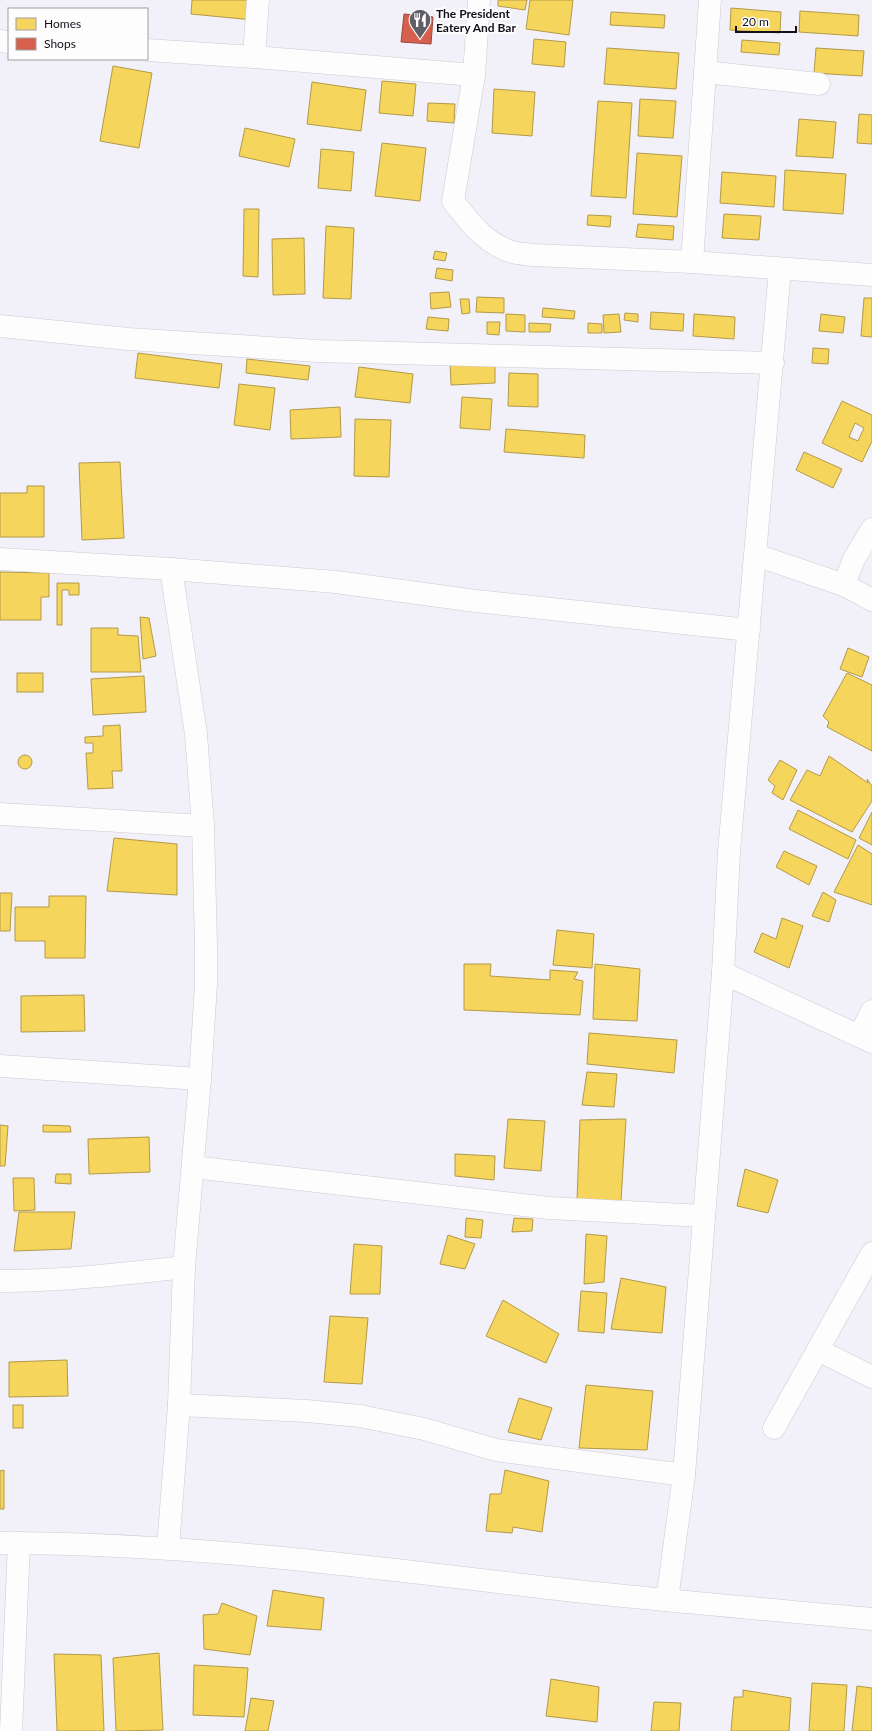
<svg xmlns="http://www.w3.org/2000/svg" width="872" height="1731" font-family="Lato,sans-serif">
<style>
.homes{fill:#f6d55c;stroke:#b29a48;fill-rule:evenodd}
.shops{fill:#d6604d;stroke:#9c483e}
.lines{fill:none;stroke-linecap:round;stroke-linejoin:round}
.minor-casing{stroke:#cccad3;stroke-width:23}
.tertiary-casing{stroke:#cccad3;stroke-width:23}
.minor{stroke:#fdfdfe;stroke-width:22}
.tertiary{stroke:#fdfdfe;stroke-width:22}
.labels{text-anchor:middle;dominant-baseline:central;stroke-width:4;stroke-linejoin:round;paint-order:stroke}
.poi-label{font-size:12px;font-weight:bold;fill:#13101b;stroke:#fdfdfd;text-anchor:start}
</style>
<rect width="100%" height="100%" fill="#f2f0f8"/>
<g class="homes">
<polygon points="192,0 255,0 253,20 191,14"/>
<polygon points="498,0 527,0 525,10 498,6"/>
<polygon points="530,0 573,0 569,35 526,29"/>
<polygon points="731,8 781,12 780,33 730,30"/>
<polygon points="800,11 859,15 858,36 799,32"/>
<polygon points="611,12 665,15 664,28 610,25"/>
<polygon points="534,39 566,42 564,67 532,64"/>
<polygon points="742,40 780,43 779,55 741,52"/>
<polygon points="607,48 679,53 676,89 604,84"/>
<polygon points="816,48 864,51 862,76 814,73"/>
<polygon points="113,66 152,73 139,148 100,141"/>
<polygon points="382,81 416,84 413,116 379,113"/>
<polygon points="312,82 366,90 361,131 307,124"/>
<polygon points="494,89 535,92 532,136 492,133"/>
<polygon points="640,99 676,101 673,138 638,136"/>
<polygon points="598,101 632,103 626,198 591,196"/>
<polygon points="428,103 455,104 454,123 427,121"/>
<polygon points="859,114 872,115 872,144 857,143"/>
<polygon points="799,119 836,122 833,158 796,156"/>
<polygon points="245,128 295,139 289,167 239,156"/>
<polygon points="382,143 426,148 420,201 375,196"/>
<polygon points="321,149 354,152 351,191 318,188"/>
<polygon points="637,153 682,156 677,217 633,214"/>
<polygon points="785,170 846,174 843,214 783,210"/>
<polygon points="722,172 776,176 774,207 720,203"/>
<polygon points="244,209 259,209 258,277 243,276"/>
<polygon points="724,214 761,216 759,240 722,238"/>
<polygon points="588,215 611,216 610,227 587,225"/>
<polygon points="638,224 674,226 673,240 636,237"/>
<polygon points="326,226 354,228 351,299 323,298"/>
<polygon points="304,238 305,294 273,295 272,239"/>
<polygon points="435,251 447,253 445,261 433,259"/>
<polygon points="437,268 453,270 452,281 435,278"/>
<polygon points="449,292 451,307 431,309 430,293"/>
<polygon points="477,297 504,298 504,313 476,312"/>
<polygon points="864,298 872,298 872,337 861,336"/>
<polygon points="460,299 469,299 470,313 462,314"/>
<polygon points="543,308 575,311 574,319 542,317"/>
<polygon points="651,312 684,314 683,331 650,329"/>
<polygon points="625,313 638,314 638,322 624,320"/>
<polygon points="506,314 525,315 525,332 506,331"/>
<polygon points="619,314 621,332 604,333 603,315"/>
<polygon points="694,314 735,317 734,339 693,336"/>
<polygon points="821,314 845,317 843,333 819,331"/>
<polygon points="428,317 449,319 448,331 426,329"/>
<polygon points="487,322 500,322 499,335 487,334"/>
<polygon points="529,323 551,324 550,332 529,332"/>
<polygon points="588,323 602,324 602,333 588,333"/>
<polygon points="813,348 829,349 828,364 812,363"/>
<polygon points="138,353 222,364 219,388 135,378"/>
<polygon points="247,359 310,366 308,380 246,373"/>
<polygon points="495,360 495,383 451,385 450,362"/>
<polygon points="359,367 413,374 410,403 355,397"/>
<polygon points="509,373 538,374 538,407 508,406"/>
<polygon points="239,384 275,388 270,430 234,425"/>
<polygon points="462,397 492,399 490,430 460,428"/>
<path d="M842,401l30,14v26l-10,21 -40,-19zM855,423l9,5 -6,13 -9,-4z"/>
<polygon points="340,407 341,437 291,439 290,410"/>
<polygon points="355,419 391,420 389,477 354,476"/>
<polygon points="506,429 585,435 584,458 504,452"/>
<polygon points="804,452 842,469 833,488 796,470"/>
<polygon points="120,462 124,538 82,540 79,463"/>
<polygon points="27,486 44,486 44,537 0,537 0,493 27,493"/>
<polygon points="0,572 49,573 49,597 41,597 41,620 0,620"/>
<polygon points="57,583 79,583 79,595 69,595 69,590 62,590 62,625 57,625"/>
<polygon points="140,617 149,618 156,656 143,659"/>
<polygon points="91,628 118,628 118,635 138,636 141,672 91,672"/>
<polygon points="848,648 869,657 862,677 840,669"/>
<rect x="17" y="673" width="26" height="19"/>
<polygon points="847,673 872,685 872,751 827,727 829,722 823,716"/>
<polygon points="144,676 146,712 93,715 91,679"/>
<polygon points="120,725 122,771 112,771 113,788 88,789 86,753 93,753 93,743 85,743 85,737 103,736 103,726"/>
<circle cx="25" cy="762" r="7"/>
<polygon points="829,756 868,783 867,779 872,786 872,801 852,832 790,800 807,770 820,776"/>
<polygon points="780,760 797,770 783,800 772,793 775,786 768,780"/>
<polygon points="798,810 856,840 848,859 789,829"/>
<polygon points="872,812 872,845 859,838"/>
<polygon points="114,838 177,844 177,895 107,891"/>
<polygon points="858,845 872,854 872,905 834,892"/>
<polygon points="784,851 817,866 809,885 776,867"/>
<polygon points="823,892 836,900 829,922 812,916"/>
<polygon points="0,893 12,893 10,931 0,931"/>
<polygon points="49,896 86,896 85,958 45,958 45,941 15,941 15,907 49,907"/>
<polygon points="782,918 803,926 789,968 754,952 762,933 776,939"/>
<polygon points="557,930 594,934 592,968 553,965"/>
<polygon points="464,964 491,964 490,976 550,980 550,970 578,972 574,979 583,981 580,1015 464,1010"/>
<polygon points="595,964 640,969 637,1021 593,1019"/>
<polygon points="84,995 85,1031 21,1032 21,996"/>
<polygon points="589,1033 677,1040 674,1073 587,1064"/>
<polygon points="587,1072 617,1074 614,1107 582,1105"/>
<polygon points="508,1119 545,1121 541,1171 504,1168"/>
<polygon points="626,1119 621,1201 577,1200 580,1120"/>
<polygon points="0,1125 8,1126 5,1166 0,1166"/>
<polygon points="43,1125 70,1126 71,1132 43,1132"/>
<polygon points="149,1137 150,1172 89,1174 88,1139"/>
<polygon points="455,1154 495,1156 494,1180 455,1176"/>
<polygon points="745,1169 778,1180 768,1213 737,1206"/>
<polygon points="56,1174 71,1174 71,1184 55,1183"/>
<polygon points="13,1178 34,1178 35,1210 14,1211"/>
<polygon points="19,1212 75,1212 71,1249 14,1251"/>
<polygon points="466,1218 483,1220 481,1238 465,1237"/>
<polygon points="514,1218 533,1219 532,1231 512,1232"/>
<polygon points="586,1234 607,1236 604,1282 584,1284"/>
<polygon points="448,1235 475,1244 465,1269 440,1264"/>
<polygon points="354,1244 382,1246 380,1294 350,1294"/>
<polygon points="621,1278 666,1287 662,1333 611,1329"/>
<polygon points="581,1291 607,1293 604,1333 578,1331"/>
<polygon points="503,1300 559,1334 546,1363 486,1336"/>
<polygon points="330,1316 368,1318 362,1384 324,1382"/>
<polygon points="67,1360 68,1396 9,1397 9,1362"/>
<polygon points="586,1385 653,1391 647,1450 579,1448"/>
<polygon points="519,1398 552,1408 541,1440 508,1432"/>
<rect x="13" y="1405" width="10" height="23"/>
<polygon points="4,1470 4,1509 0,1509 0,1471"/>
<polygon points="505,1470 549,1481 542,1532 513,1527 512,1533 486,1531 490,1494 501,1494"/>
<polygon points="273,1590 324,1598 321,1630 267,1626"/>
<polygon points="222,1603 257,1616 250,1655 204,1649 203,1615 218,1614"/>
<polygon points="159,1653 163,1730 116,1731 113,1658"/>
<polygon points="54,1654 101,1655 104,1731 57,1731"/>
<polygon points="194,1665 248,1668 244,1717 193,1715"/>
<polygon points="551,1679 599,1687 597,1722 546,1716"/>
<polygon points="812,1683 847,1685 844,1731 809,1731"/>
<polygon points="857,1686 872,1688 872,1731 852,1731"/>
<polygon points="743,1690 791,1698 789,1731 731,1731 734,1697 743,1697"/>
<polygon points="251,1698 274,1701 268,1731 245,1731"/>
<polygon points="654,1702 681,1703 679,1731 651,1731"/>
</g>
<polygon class="shops" points="404,14 433,17 431,44 401,42"/>
<g class="lines">
<g class="minor-casing">
<g id="minor">
<polyline points="254,57 258,0"/>
<polyline points="705,72 819,84"/>
<polyline points="474,75 479,0"/>
<polyline points="692,262 710,0"/>
<polyline points="0,326 128,339 318,351 773,363"/>
<polyline points="872,529 854,559 844,585 872,600"/>
<polyline points="756,555 844,585"/>
<polyline points="0,559 171,569 336,582 476,601 749,630"/>
<polyline points="0,814 203,826"/>
<polyline points="723,973 872,1042"/>
<polyline points="859,1036 872,1011"/>
<polyline points="0,1066 200,1079"/>
<polyline points="193,1167 549,1208 704,1216"/>
<path d="M0,1281c62,0 123,-7 184,-14"/>
<polyline points="818,1350 872,1377"/>
<polyline points="179,1405 307,1411 360,1416 424,1429 496,1450 684,1475"/>
<polyline points="774,1428 872,1253"/>
<polyline points="168,1548 179,1405 184,1267 200,1079 206,984 206,946 203,826 196,734 171,569"/>
<polyline points="11,1731 19,1543"/>
</g>
</g>
<g class="tertiary-casing">
<g id="tertiary">
<polyline points="0,41 9,42"/>
<path d="M147,50l107,7 220,18 -21,126c16,21 33,43 59,51 7,2 15,2 22,3l158,7 180,13"/>
<path d="M0,1543c184,0 366,23 548,45 108,12 216,21 324,31"/>
<polyline points="667,1600 684,1475 723,973 729,852 780,269"/>
</g>
</g>
<use href="#minor" class="minor"/>
<use href="#tertiary" class="tertiary"/>
</g>
<defs>
<g id="restaurant-pin" transform="scale(1.15)"><path d="M0 17L-7.5 6A9.5 9.5 0 1 1 7.5 6Z" fill="#615e68" stroke="#fdfdfd"/><path d="M-5-6h1v4h1v-4h1v4h1v-4h1v5L-1.5 .5V6h-2V.5L-5-1ZM5-6V6H3V1.5H1.5Q1.5-4 5-6Z" fill="#fff"/></g>
</defs>
<g fill-rule="evenodd">
<use href="#restaurant-pin" x="420" y="20"/>
</g>
<g class="labels">
<g class="poi-label">
<text x="436" y="13">The President<tspan x="436" dy="14">Eatery And Bar</tspan></text>
</g>
</g>
<rect x="8" y="8" width="140" height="52" fill="#fdfdfd" stroke="#9f9ea3"/>
<rect x="16" y="18" width="20" height="12" fill="#f6d55c" stroke="#9f9ea3"/>
<text x="44" y="28" font-size="12" fill="#13101b">Homes</text>
<rect x="16" y="38" width="20" height="12" fill="#d6604d" stroke="#9f9ea3"/>
<text x="44" y="48" font-size="12" fill="#13101b">Shops</text>
<path d="M736 26v6h60v-6" fill="none" stroke="#13101b" stroke-width="2"/>
<text x="742" y="26" font-size="12" fill="#13101b" stroke="#fdfdfd" stroke-width="3" paint-order="stroke">20 m</text>
</svg>
